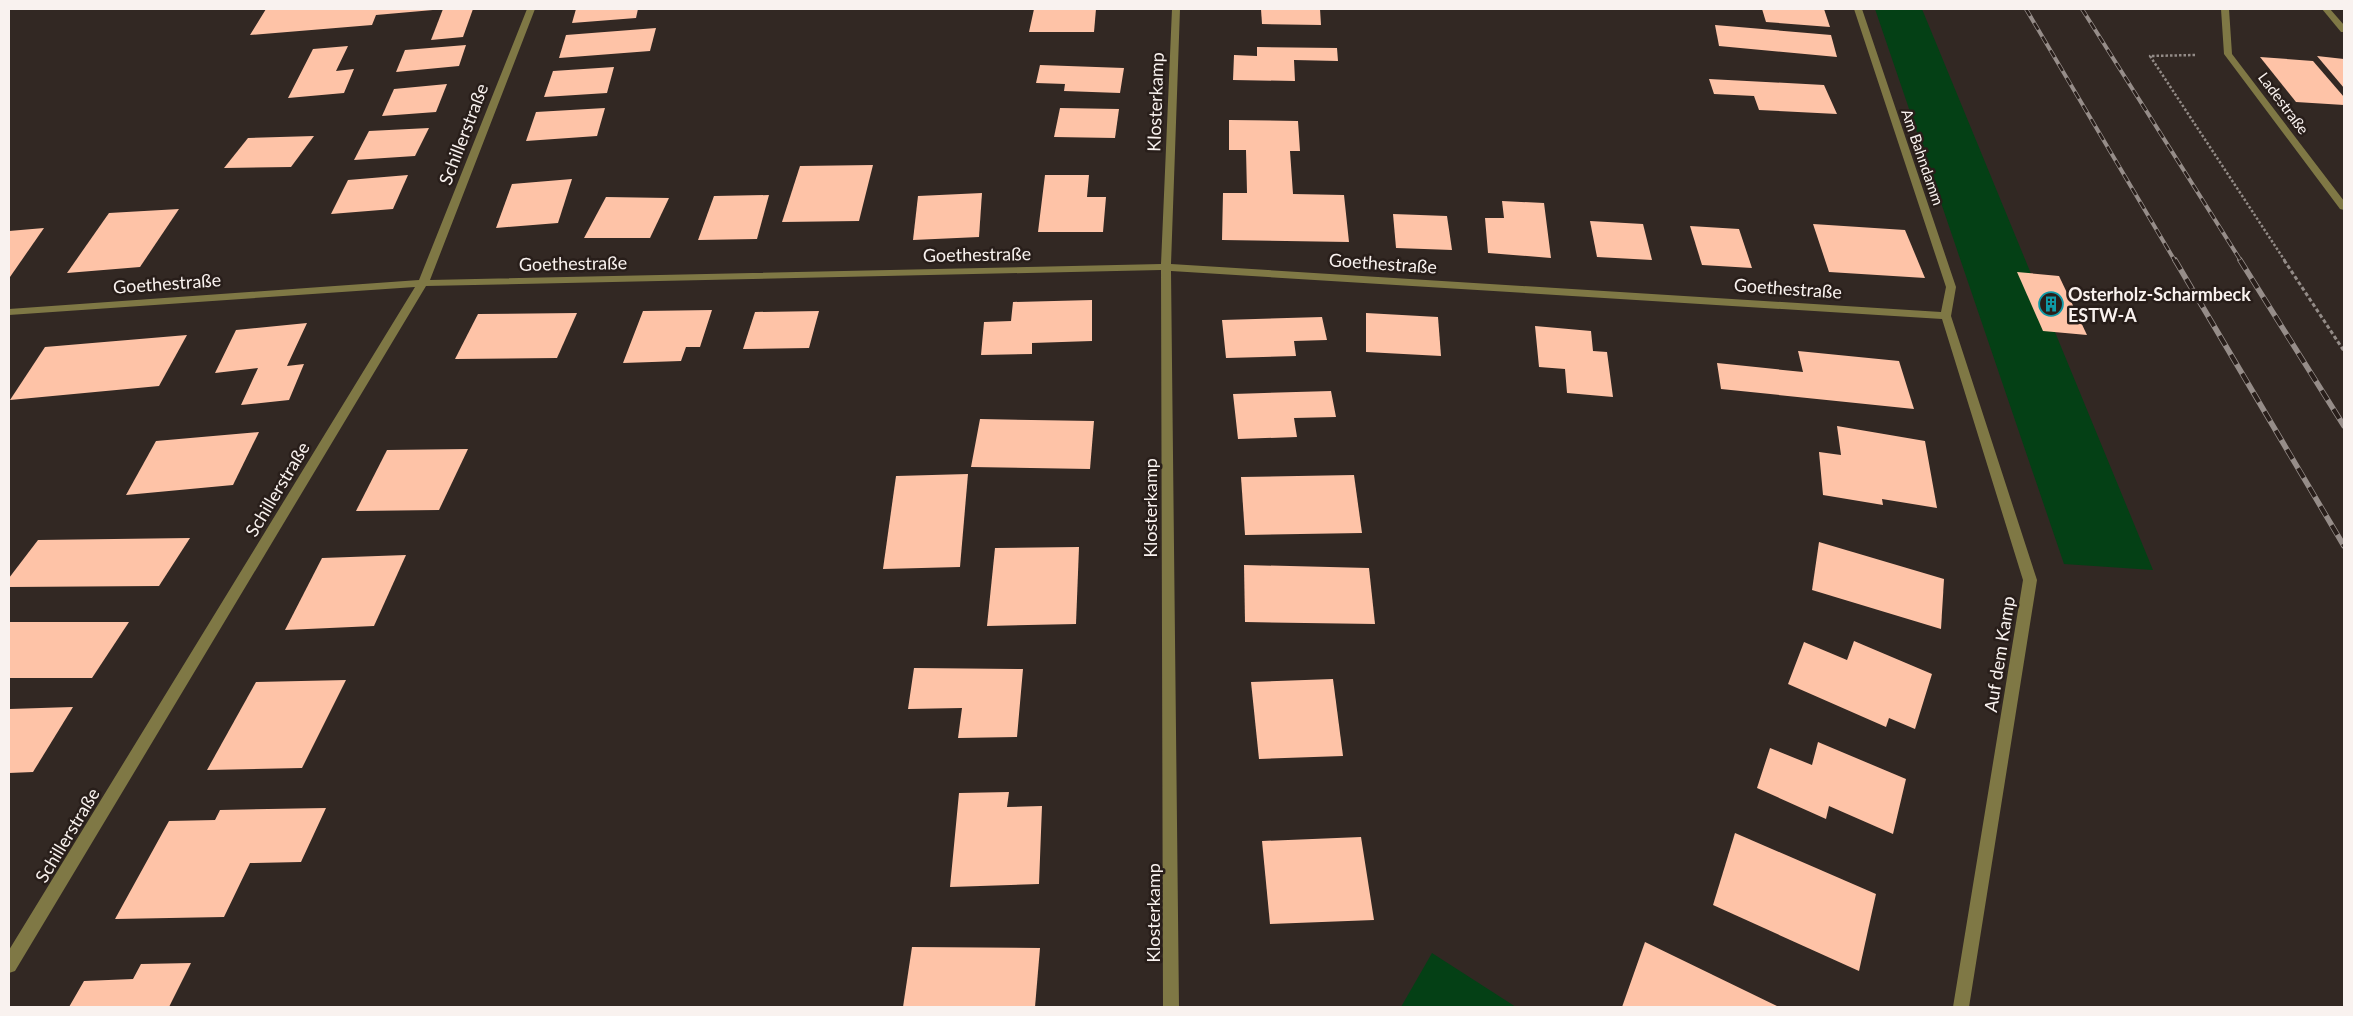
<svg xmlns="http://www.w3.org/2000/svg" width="2353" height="1016" font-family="Lato,sans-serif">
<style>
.green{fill:#044015}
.building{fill:#fec3a7}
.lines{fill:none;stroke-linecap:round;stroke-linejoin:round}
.path-far1{stroke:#938b87;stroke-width:2.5;stroke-dasharray:2.5 2;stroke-linecap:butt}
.path{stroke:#938b87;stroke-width:3;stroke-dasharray:4 2.5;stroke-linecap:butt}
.minor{fill:#7f7845;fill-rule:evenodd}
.rail-far1-casing{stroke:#968d89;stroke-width:4}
.rail-casing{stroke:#968d89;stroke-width:5.5}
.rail-far1{stroke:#281e1a;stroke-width:2.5;stroke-dasharray:8;stroke-linecap:butt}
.rail{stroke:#281e1a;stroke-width:4;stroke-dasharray:11;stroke-linecap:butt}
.labels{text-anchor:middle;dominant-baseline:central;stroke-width:5;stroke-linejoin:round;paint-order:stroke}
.far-street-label{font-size:15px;fill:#f9f2ef;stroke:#281e1a}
.street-label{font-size:18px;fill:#f9f2ef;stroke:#281e1a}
.poi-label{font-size:18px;font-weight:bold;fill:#f9f2ef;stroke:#281e1a;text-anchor:start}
</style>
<rect width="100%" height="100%" fill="#322823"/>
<g class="green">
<polygon points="1875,9 1922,9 2153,570 2064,564"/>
<polygon points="1432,953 1516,1007 1401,1007"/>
</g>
<g class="building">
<polygon points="266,9 433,9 433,10 376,15 372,25 250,35"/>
<polygon points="443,9 473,9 463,37 431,40"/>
<polygon points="576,9 638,9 636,18 572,23"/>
<polygon points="1034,9 1096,9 1094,32 1029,32"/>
<polygon points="1261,9 1320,9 1321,25 1262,24"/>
<polygon points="1762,9 1824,9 1830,27 1766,22"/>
<polygon points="1715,25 1831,35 1837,57 1719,46"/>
<polygon points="656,28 650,51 559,58 566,35"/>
<polygon points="466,45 459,66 396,72 405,50"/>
<polygon points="348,46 336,71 354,69 344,93 288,98 313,49"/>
<polygon points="1257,47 1337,48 1338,61 1294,60 1295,81 1233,80 1234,55 1257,56"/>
<polygon points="2317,56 2344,59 2344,88"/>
<polygon points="2260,57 2313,61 2344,97 2344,105 2296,102"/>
<polygon points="1040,65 1124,68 1120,93 1064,91 1065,84 1036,83"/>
<polygon points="614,67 607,93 544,97 553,71"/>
<polygon points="1709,79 1824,85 1837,114 1759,110 1754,96 1714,94"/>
<polygon points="447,84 436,112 382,116 394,89"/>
<polygon points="605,108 597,136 526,141 536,112"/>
<polygon points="1060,108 1119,109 1115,138 1054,137"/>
<polygon points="1229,120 1298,121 1300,151 1290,151 1293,194 1344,195 1349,242 1222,240 1223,193 1247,193 1246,150 1229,150"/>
<polygon points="429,128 415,156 354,160 369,131"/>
<polygon points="314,136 291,167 224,168 248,138"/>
<polygon points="873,165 859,221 782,222 800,166"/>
<polygon points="408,175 393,209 331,214 348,180"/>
<polygon points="1045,175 1089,175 1087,197 1106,197 1103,232 1038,232"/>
<polygon points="572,179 558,223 496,228 512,184"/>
<polygon points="982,193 979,237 913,240 918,196"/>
<polygon points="769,195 757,239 698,240 714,196"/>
<polygon points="606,197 669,198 650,238 584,238"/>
<polygon points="1502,201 1544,203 1551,258 1488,253 1485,218 1504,218"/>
<polygon points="179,209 140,267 67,273 109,213"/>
<polygon points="1393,214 1447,216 1452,250 1396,248"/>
<polygon points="1590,221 1643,224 1652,260 1597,257"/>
<polygon points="1813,224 1905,230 1925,278 1829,272"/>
<polygon points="1690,226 1739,229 1752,268 1702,265"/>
<polygon points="44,228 10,277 9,277 9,231"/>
<polygon points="2017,272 2059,276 2087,335 2043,331"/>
<polygon points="1092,300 1092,341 1032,343 1032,354 981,355 984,322 1011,321 1013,302"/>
<polygon points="712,310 700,347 686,347 681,361 623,363 643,311"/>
<polygon points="819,311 809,348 743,349 755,312"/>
<polygon points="577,313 557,358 455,359 478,314"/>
<polygon points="1366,313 1438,317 1441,356 1366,352"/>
<polygon points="1322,317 1327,340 1294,341 1296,356 1226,358 1222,320"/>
<polygon points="307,323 287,366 304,364 289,400 241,405 258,368 215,373 236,330"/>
<polygon points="1535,326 1591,331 1593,351 1607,352 1613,397 1567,393 1565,369 1539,367"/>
<polygon points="187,335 159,386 10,400 45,347"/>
<polygon points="1798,351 1899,361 1914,409 1721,389 1717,363 1803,372"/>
<polygon points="1331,391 1336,417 1294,418 1297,437 1238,439 1233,394"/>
<polygon points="980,419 1094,421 1090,469 971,467"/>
<polygon points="1837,426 1925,441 1937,508 1882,499 1883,505 1823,495 1819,452 1841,455"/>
<polygon points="259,432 233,485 126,495 156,441"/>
<polygon points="468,449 439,510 356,511 387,450"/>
<polygon points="968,474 960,567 883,569 896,476"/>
<polygon points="1354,475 1362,533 1245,535 1241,477"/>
<polygon points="190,538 159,586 9,587 9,578 38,540"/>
<polygon points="1819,542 1944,579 1941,629 1812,590"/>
<polygon points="1079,547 1076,624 987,626 995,548"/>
<polygon points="406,555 374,626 285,630 322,558"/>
<polygon points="1244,565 1369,568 1375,624 1245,622"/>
<polygon points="9,622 129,622 92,678 9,678"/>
<polygon points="1854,641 1932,674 1915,729 1889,718 1886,727 1788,684 1804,642 1847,660"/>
<polygon points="914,668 1023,669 1017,737 958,738 962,708 908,709"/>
<polygon points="1333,679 1343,756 1259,759 1251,682"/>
<polygon points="346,680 302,768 207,770 256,682"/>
<polygon points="73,707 33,772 9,773 9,709"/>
<polygon points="1818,742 1906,779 1893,834 1829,806 1826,819 1757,788 1770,748 1812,765"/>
<polygon points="1009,792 1007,807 1042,806 1039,884 950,887 959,793"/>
<polygon points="326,808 301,862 250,863 224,917 115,919 169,821 215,820 220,810"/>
<polygon points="1735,833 1876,894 1859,971 1713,905"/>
<polygon points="1361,837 1374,920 1270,924 1262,841"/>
<polygon points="1645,942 1779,1007 1622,1007"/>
<polygon points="912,947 1040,948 1035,1007 903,1007"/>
<polygon points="191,963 169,1007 69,1007 84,981 133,979 141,964"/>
</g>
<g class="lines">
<polyline class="path-far1" points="2195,55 2150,56 2285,261"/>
<polyline class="path" points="2284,260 2344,351"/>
<g class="minor">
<polygon points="527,9 535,9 430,280 1161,264 1172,9 1180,9 1171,264 1941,312 1946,287 1854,9 1862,9 1956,287 1951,316 2037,580 1969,1007 1953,1007 2023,580 1942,319 1171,271 1179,1007 1163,1007 1161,270 426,286 15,971 9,973 9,950 415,287 9,315 9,309 419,280"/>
<polygon points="2221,9 2229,9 2232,54 2344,201 2344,210 2340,209 2224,54"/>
<polygon points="2322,9 2330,9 2344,25 2344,32 2341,32"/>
</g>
<g class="rail-far1-casing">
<g id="rail-far1">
<polyline points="2026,9 2175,261"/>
<polyline points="2082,9 2241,261"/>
</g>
</g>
<g class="rail-casing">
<g id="rail">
<polyline points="2175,260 2344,546"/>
<polyline points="2240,260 2344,426"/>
</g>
</g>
<use href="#rail-far1" class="rail-far1"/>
<use href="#rail" class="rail"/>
</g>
<defs>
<g id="building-ring" transform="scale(1.25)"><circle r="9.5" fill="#281e1a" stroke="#0f9aa8" stroke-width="1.5"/><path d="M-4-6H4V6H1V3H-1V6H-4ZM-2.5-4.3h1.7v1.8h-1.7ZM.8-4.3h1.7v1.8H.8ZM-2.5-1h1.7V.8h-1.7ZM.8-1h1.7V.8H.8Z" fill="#0f9aa8"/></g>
</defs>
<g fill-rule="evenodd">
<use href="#building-ring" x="2051" y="304"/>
</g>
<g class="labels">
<g class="far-street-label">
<text transform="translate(2284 103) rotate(53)">Ladestraße</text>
<text transform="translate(1923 157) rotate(71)">Am Bahndamm</text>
</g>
<g class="street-label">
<text transform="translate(1155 102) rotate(-88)">Klosterkamp</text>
<text transform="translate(463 134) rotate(-69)">Schillerstraße</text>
<text transform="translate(977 254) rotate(-1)">Goethestraße</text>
<text transform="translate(573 263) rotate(-1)">Goethestraße</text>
<text transform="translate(1383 263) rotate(4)">Goethestraße</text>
<text transform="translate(167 283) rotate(-4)">Goethestraße</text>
<text transform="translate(1788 288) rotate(4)">Goethestraße</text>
<text transform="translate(277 489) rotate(-59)">Schillerstraße</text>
<text transform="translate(1150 508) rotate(-90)">Klosterkamp</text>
<text transform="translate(1999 654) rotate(-81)">Auf dem Kamp</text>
<text transform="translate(67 835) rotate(-59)">Schillerstraße</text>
<text transform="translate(1153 913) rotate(-90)">Klosterkamp</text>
</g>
<g class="poi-label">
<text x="2068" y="294">Osterholz-Scharmbeck<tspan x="2068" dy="21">ESTW-A</tspan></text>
</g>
</g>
<rect width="2353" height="1016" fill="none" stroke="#f9f2ef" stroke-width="20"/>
</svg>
